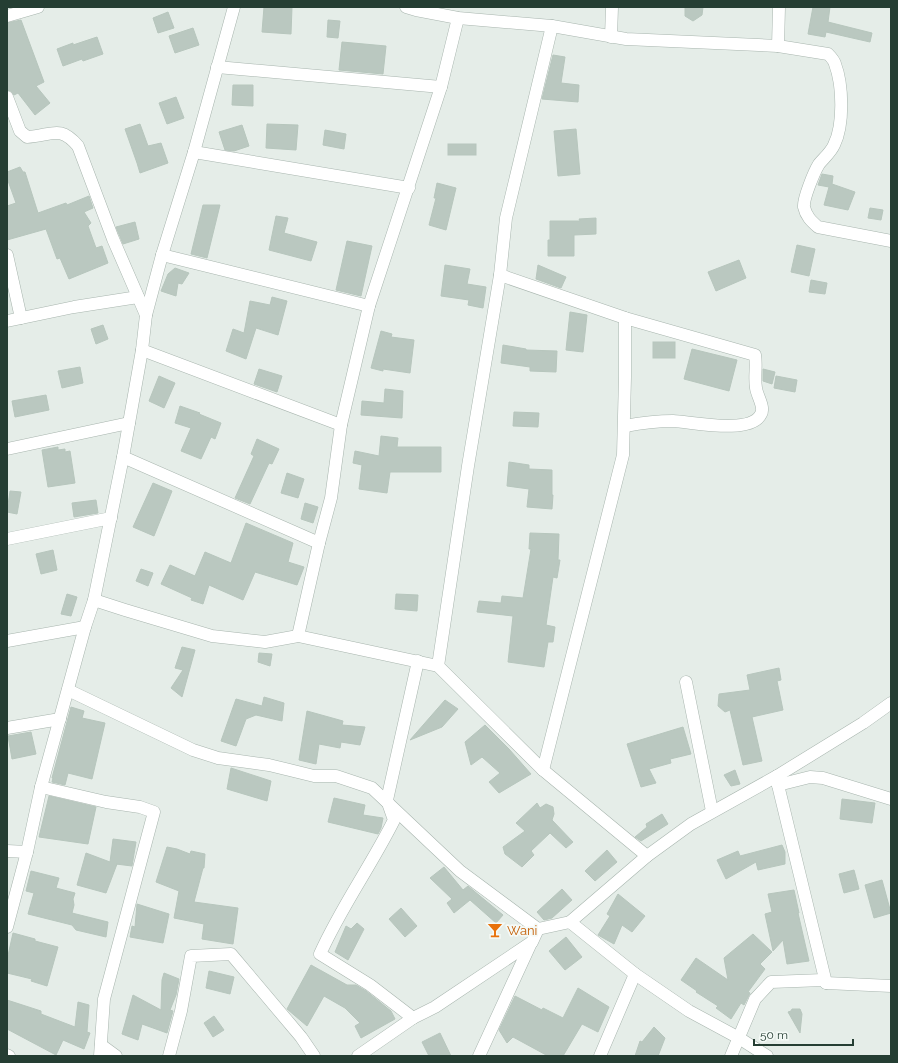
<svg xmlns="http://www.w3.org/2000/svg" width="898" height="1063" font-family="Raleway,sans-serif">
<style>
.building{fill:#bac8c0;stroke:#b7c6bd}
.lines{fill:none;stroke-linecap:round;stroke-linejoin:round}
.minor-casing{stroke:#a8b5ae;stroke-width:13}
.minor{stroke:#fff;stroke-width:12}
.labels{text-anchor:middle;dominant-baseline:central;stroke-width:3.5;stroke-linejoin:round;paint-order:stroke}
.food-label{font-size:13px;fill:#c56008;stroke:#f5faf7;text-anchor:start}
</style>
<rect width="100%" height="100%" fill="#e5ede8"/>
<g class="building">
<polygon points="264,7 292,7 291,34 262,32"/>
<polygon points="685,7 703,7 702,15 693,21 685,16"/>
<polygon points="813,7 830,7 828,22 872,33 870,42 826,32 825,37 808,34"/>
<polygon points="168,12 174,28 158,33 153,18"/>
<polygon points="21,20 44,82 36,86 50,103 35,115 18,93 14,95 11,91 7,90 7,23"/>
<polygon points="328,20 340,21 338,38 327,37"/>
<polygon points="193,28 199,45 175,53 169,36"/>
<polygon points="97,37 103,54 83,61 82,59 63,66 57,49 73,43 73,45"/>
<polygon points="342,42 386,46 383,74 339,70"/>
<polygon points="553,55 565,57 561,83 579,85 578,102 542,99"/>
<polygon points="233,85 253,85 253,106 232,105"/>
<polygon points="176,97 184,118 167,124 159,103"/>
<polygon points="140,124 148,146 161,143 168,163 140,173 137,163 125,129"/>
<polygon points="267,124 298,125 296,150 266,148"/>
<polygon points="242,125 249,146 234,151 225,150 219,132"/>
<polygon points="576,129 580,174 558,176 554,131"/>
<polygon points="325,130 346,134 344,149 323,145"/>
<rect x="448" y="144" width="28" height="11"/>
<polygon points="20,167 23,172 25,172 38,213 66,203 67,205 89,196 93,208 84,212 91,223 88,226 96,248 102,246 108,263 69,279 60,258 57,259 46,229 7,240 7,206 16,203 7,178 7,172"/>
<polygon points="822,174 833,176 832,184 855,192 848,210 824,205 829,187 818,185"/>
<polygon points="437,183 456,188 446,230 429,225 436,198 434,198"/>
<polygon points="203,205 220,205 207,258 191,254"/>
<polygon points="870,208 883,210 881,220 868,218"/>
<polygon points="276,216 288,218 284,233 317,242 311,261 269,250"/>
<polygon points="596,218 596,234 574,235 574,256 548,256 548,240 550,240 550,221 580,221 579,219"/>
<polygon points="135,222 139,239 123,244 116,227"/>
<polygon points="347,241 372,246 361,296 336,290"/>
<polygon points="797,245 815,249 809,276 791,272"/>
<polygon points="739,260 746,278 716,291 708,272"/>
<polygon points="445,265 470,269 467,284 486,287 483,308 468,305 469,300 441,296"/>
<polygon points="538,265 566,277 561,288 536,279"/>
<polygon points="175,268 189,273 182,284 178,283 176,296 161,291 168,274"/>
<polygon points="811,280 827,283 825,294 809,292"/>
<polygon points="272,297 287,301 278,335 256,328 246,359 226,351 233,329 244,333 250,301 270,305"/>
<polygon points="570,312 587,315 583,352 566,350"/>
<polygon points="103,325 108,339 96,344 91,329"/>
<polygon points="381,331 392,334 391,337 414,340 410,373 383,369 383,371 371,368"/>
<rect x="653" y="342" width="22" height="16"/>
<polygon points="503,345 526,349 526,350 557,351 556,372 530,371 530,367 501,363"/>
<polygon points="692,349 737,360 729,391 684,379"/>
<polygon points="80,367 83,383 62,388 58,371"/>
<polygon points="259,369 282,376 277,392 254,384"/>
<polygon points="763,369 775,372 772,384 763,381"/>
<polygon points="159,376 175,383 164,408 149,401"/>
<polygon points="776,376 797,380 795,392 774,388"/>
<polygon points="385,389 403,391 402,418 361,415 362,401 384,403"/>
<polygon points="46,395 49,410 15,417 12,401"/>
<polygon points="180,406 200,413 199,414 221,423 215,439 211,437 201,459 181,451 191,428 175,423"/>
<polygon points="514,412 539,413 538,427 513,426"/>
<polygon points="381,436 398,438 397,447 441,447 441,472 390,472 387,493 359,489 362,465 353,463 355,451 379,456"/>
<polygon points="257,439 279,449 272,464 269,463 250,504 235,498 254,456 251,454"/>
<polygon points="58,447 58,450 65,449 65,452 70,451 75,483 48,487 42,450"/>
<polygon points="509,462 529,465 529,469 552,470 552,495 553,495 552,509 527,507 529,489 507,486"/>
<polygon points="287,473 304,479 298,498 281,493"/>
<polygon points="153,483 172,491 154,536 133,527"/>
<polygon points="10,491 21,492 17,514 7,512"/>
<polygon points="96,500 98,513 74,517 72,503"/>
<polygon points="305,503 318,507 313,523 301,519"/>
<polygon points="246,523 293,543 288,562 304,567 297,585 255,572 243,600 209,585 203,604 191,600 192,598 161,584 170,565 195,576 205,552 231,563"/>
<polygon points="530,533 559,534 558,560 560,560 557,578 553,577 546,625 555,627 553,642 548,642 544,667 508,662 513,616 477,612 479,601 501,603 502,596 523,598 531,549 529,549"/>
<polygon points="53,550 57,570 41,574 36,554"/>
<polygon points="141,569 153,573 148,586 136,581"/>
<polygon points="67,594 77,597 71,616 61,614"/>
<polygon points="396,594 418,595 417,611 395,609"/>
<polygon points="182,647 195,650 182,697 171,688 183,670 175,668"/>
<polygon points="259,653 272,654 270,666 258,662"/>
<polygon points="779,668 781,680 777,681 783,710 752,717 762,761 743,765 730,710 725,712 718,706 719,694 750,690 747,675"/>
<polygon points="264,697 284,703 282,721 256,715 246,719 236,746 221,741 236,699 262,706"/>
<polygon points="445,700 458,709 442,727 410,740"/>
<polygon points="71,707 84,711 82,718 105,723 92,779 68,773 65,785 52,782 53,778 52,778"/>
<polygon points="307,711 343,721 342,725 365,727 360,745 341,742 340,748 319,744 316,764 299,760"/>
<polygon points="485,725 509,749 531,774 499,793 489,782 500,773 482,757 471,765 465,742"/>
<polygon points="683,727 691,754 670,759 671,763 649,769 656,783 641,787 627,744"/>
<polygon points="31,732 36,754 12,759 8,736"/>
<polygon points="231,768 271,781 267,801 227,789"/>
<polygon points="735,770 740,784 731,786 724,775"/>
<polygon points="49,796 96,807 88,844 39,837"/>
<polygon points="334,798 365,805 363,815 383,818 381,828 378,834 328,822"/>
<polygon points="842,799 875,803 872,823 840,819"/>
<polygon points="537,803 540,808 546,804 553,807 554,814 552,820 573,842 566,848 550,833 531,851 534,855 522,867 505,854 503,847 525,831 516,823"/>
<polygon points="662,814 668,824 641,841 635,837 647,827 646,824"/>
<polygon points="113,839 136,842 132,866 116,864 117,864 106,893 77,885 86,853 110,862"/>
<polygon points="782,845 785,852 785,864 758,870 756,862 726,879 717,860 738,851 740,856"/>
<polygon points="167,847 177,849 190,854 191,851 205,854 204,868 203,868 194,902 238,908 233,944 202,939 204,924 174,918 179,891 156,882"/>
<polygon points="607,850 617,862 595,881 585,871"/>
<polygon points="444,867 463,890 468,886 503,915 496,923 470,900 454,913 447,903 452,899 430,878"/>
<polygon points="854,870 859,889 844,893 839,874"/>
<polygon points="31,871 59,878 56,888 75,893 73,899 74,905 72,913 108,922 106,937 76,930 72,925 28,914 34,893 26,891"/>
<polygon points="882,880 891,913 874,918 865,885"/>
<polygon points="562,889 572,900 552,918 544,920 537,912"/>
<polygon points="794,890 799,913 798,913 809,961 787,964 783,940 773,951 765,914 772,912 768,894"/>
<polygon points="618,894 645,916 632,932 622,925 614,944 598,935 610,916 607,914"/>
<polygon points="137,904 169,914 163,943 130,937 132,926 135,927"/>
<polygon points="401,908 417,926 405,937 389,919"/>
<polygon points="357,923 364,929 348,960 335,952 346,926 351,929"/>
<polygon points="13,933 35,939 35,941 58,947 47,986 31,981 32,979 7,973 7,960"/>
<polygon points="753,934 772,952 760,964 765,969 748,992 750,993 744,1005 741,1003 731,1019 716,1008 718,1006 696,992 697,991 681,980 696,958 728,980 724,958"/>
<polygon points="566,937 582,957 565,970 549,951"/>
<polygon points="311,965 347,985 356,985 366,991 391,1011 395,1019 361,1038 355,1026 360,1023 345,1008 324,996 307,1026 287,1009"/>
<polygon points="209,971 234,977 230,994 206,988"/>
<polygon points="164,973 179,979 176,995 170,1010 173,1011 167,1033 142,1024 138,1040 122,1034 133,995 161,1010 162,980"/>
<polygon points="578,988 609,1007 598,1032 582,1024 563,1056 548,1056 513,1037 507,1043 499,1030 515,996 542,1010 543,1008 563,1018"/>
<polygon points="7,1000 41,1011 41,1014 75,1027 78,1002 89,1005 87,1032 90,1033 84,1049 63,1040 56,1055 7,1029"/>
<polygon points="792,1009 800,1009 802,1014 800,1033 788,1012 791,1011"/>
<polygon points="214,1016 224,1030 213,1037 204,1023"/>
<polygon points="654,1027 665,1038 658,1056 635,1056 640,1041 642,1042"/>
<polygon points="440,1033 451,1056 429,1056 422,1042"/>
</g>
<g class="lines">
<g class="minor-casing">
<g id="minor">
<path d="M406,7l10,3 42,8 94,8 74,13 152,7 50,8c3,3 6,6 7,10 8,21 9,61 -1,81 -3,7 -10,13 -15,19 -5,8 -16,35 -15,43 2,9 7,14 14,20l73,14"/>
<polyline points="7,16 38,7"/>
<polyline points="611,37 612,7"/>
<polyline points="778,46 779,7"/>
<polyline points="217,67 441,87"/>
<path d="M7,97l13,34 7,6c25,-1 32,-13 51,9l35,93 33,76"/>
<polyline points="194,152 409,188"/>
<polyline points="7,255 21,318"/>
<polyline points="162,255 369,306"/>
<path d="M500,275l125,43 130,37c2,11 -1,22 1,33 1,8 9,19 5,26 -10,21 -68,8 -88,7 -16,0 -32,2 -48,5"/>
<polyline points="7,321 74,307 138,297"/>
<polyline points="142,350 341,425"/>
<polyline points="7,449 129,423"/>
<polyline points="123,457 319,543"/>
<polyline points="7,539 111,518"/>
<polyline points="94,600 125,610 212,636 265,642 298,636 438,666 543,770 647,856"/>
<polyline points="298,636 319,543 331,498 341,425 369,306 441,87 458,18"/>
<polyline points="7,641 85,627"/>
<polyline points="438,666 468,466 500,275 506,218 552,26"/>
<polyline points="686,682 712,811"/>
<polyline points="68,690 193,750 218,758 269,765 314,776 336,776 372,788 460,871 538,929"/>
<polyline points="7,728 60,719"/>
<polyline points="543,770 623,455 625,377 625,318"/>
<polyline points="777,776 778,785 826,983"/>
<polyline points="778,785 810,777 823,778 891,799"/>
<polyline points="41,787 106,802 140,807 154,812 104,999 100,1056"/>
<polyline points="7,851 27,852"/>
<polyline points="570,922 635,974 689,1011 739,1038 767,1056"/>
<polyline points="7,927 27,852 41,787 85,627 94,600 123,457 142,350 146,315 162,255 194,152 234,7"/>
<path d="M413,1018l-43,-33 -50,-31c21,-47 51,-88 74,-134l-7,-20 31,-139"/>
<polyline points="101,1045 116,1056"/>
<polyline points="7,1055 9,1056"/>
<polyline points="169,1056 181,1011 191,956 231,954 301,1037 314,1056"/>
<polyline points="358,1056 413,1018 435,1007 532,942 538,929 570,922 647,856 691,824 777,776 863,723 891,703"/>
<polyline points="479,1056 531,943"/>
<polyline points="600,1056 635,974"/>
<polyline points="731,1056 755,999 771,982 823,980 826,983 891,986"/>
</g>
</g>
<use href="#minor" class="minor"/>
</g>
<defs>
<g id="bar-bare" transform="scale(1.2)"><path d="M-6-5H6L.8 .8V4.5H3.5V6h-7V4.5H-.8V.8Z" fill="#e8710a" stroke="#f5faf7" stroke-width="2.5" paint-order="stroke"/></g>
</defs>
<g fill-rule="evenodd">
<use href="#bar-bare" x="495" y="930"/>
</g>
<g class="labels">
<g class="food-label">
<text x="507" y="930">Wani</text>
</g>
</g>
<rect width="898" height="1063" fill="none" stroke="#253e33" stroke-width="16"/>
<path d="M754 1039v6h99v-6" fill="none" stroke="#253e33" stroke-width="2"/>
<text x="760" y="1039" font-size="12" fill="#253e33" stroke="#f5faf7" stroke-width="3" paint-order="stroke">50 m</text>
</svg>
